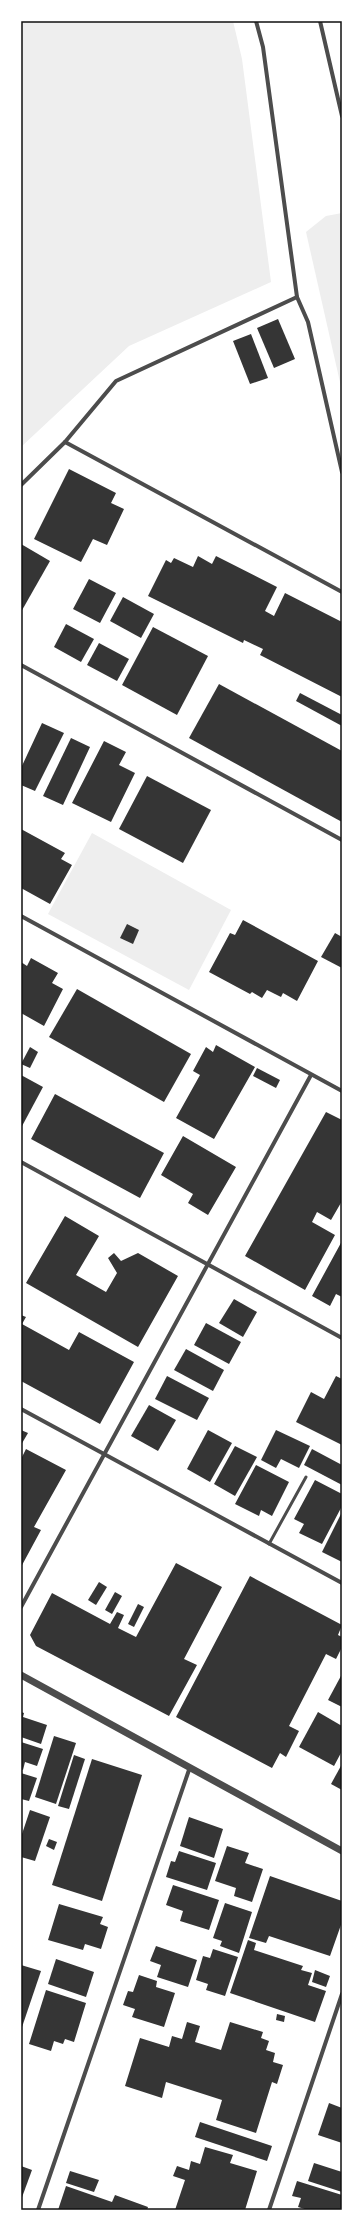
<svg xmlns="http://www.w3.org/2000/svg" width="363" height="2231" font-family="Spectral,serif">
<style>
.green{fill:#eee}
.building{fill:#353535}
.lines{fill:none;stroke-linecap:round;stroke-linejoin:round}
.service{stroke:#4c4c4c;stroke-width:3}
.minor{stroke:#4c4c4c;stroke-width:4}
.tertiary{stroke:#4c4c4c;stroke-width:7}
.neatline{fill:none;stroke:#111;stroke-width:1.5}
</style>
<rect width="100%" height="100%" fill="#fff"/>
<g class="green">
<polygon points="21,21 233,21 242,59 271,282 129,346 21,447"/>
<polygon points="342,213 342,391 306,232 326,216"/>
<polygon points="92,833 231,910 189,990 48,914"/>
</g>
<g class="building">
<polygon points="278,319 295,359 274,368 257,328"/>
<polygon points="251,334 268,378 250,384 233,341"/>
<polygon points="69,469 116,493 111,503 124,509 107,545 93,539 81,562 34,539"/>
<polygon points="21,544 50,561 21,612"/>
<polygon points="198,556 212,564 216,556 277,587 265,611 274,616 285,593 342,622 342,697 260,655 263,649 244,640 243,643 148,596 166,560 171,563 174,558 193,567"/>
<polygon points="89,579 116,593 100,623 73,609"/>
<polygon points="123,597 154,614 141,638 110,621"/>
<polygon points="66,624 94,639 81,662 54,647"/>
<polygon points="153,627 208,656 177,715 122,685"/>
<polygon points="99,643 129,659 117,681 87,665"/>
<polygon points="219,684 342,751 342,822 189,738"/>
<polygon points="300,693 342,715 342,726 296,701"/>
<polygon points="42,723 64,733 35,791 21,785 21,768"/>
<polygon points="71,738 90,747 63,805 43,796"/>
<polygon points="104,741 126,752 119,765 135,773 111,822 72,803"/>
<polygon points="147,776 211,810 183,863 119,829"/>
<polygon points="21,829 65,853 61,859 72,865 50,904 21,888"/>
<polygon points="243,920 318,961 297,1001 283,993 281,997 267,990 262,998 252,992 250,994 209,972 230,933 235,935"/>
<polygon points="127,924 139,930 133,944 120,938"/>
<polygon points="335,933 342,937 342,968 321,957"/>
<polygon points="31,958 58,973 52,983 63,989 44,1026 21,1013 21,962 27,966"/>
<polygon points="77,989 191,1054 164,1102 49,1037"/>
<polygon points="216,1045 255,1067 214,1139 176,1118 200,1075 193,1071 206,1047 213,1052"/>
<polygon points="30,1047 38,1052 30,1068 21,1064"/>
<polygon points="257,1068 280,1080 276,1088 253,1076"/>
<polygon points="21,1075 43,1087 21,1128"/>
<polygon points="55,1094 164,1153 140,1198 31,1139"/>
<polygon points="326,1112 342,1120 342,1201 331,1220 317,1212 312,1222 335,1235 305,1290 245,1256"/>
<polygon points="183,1136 236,1167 208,1215 188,1203 193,1194 161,1175"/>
<polygon points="65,1216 99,1236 76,1275 106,1292 117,1273 108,1258 114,1253 121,1261 138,1253 178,1276 138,1347 26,1283"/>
<polygon points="342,1241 342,1297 336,1294 330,1306 312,1296"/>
<polygon points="234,1299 257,1312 243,1337 219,1323"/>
<polygon points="21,1315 26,1317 22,1324 69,1350 79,1332 134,1362 100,1424 21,1381"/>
<polygon points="206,1323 241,1342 229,1364 194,1345"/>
<polygon points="186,1349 224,1370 213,1391 174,1370"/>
<polygon points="167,1376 209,1398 197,1420 155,1399"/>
<polygon points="336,1376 342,1379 342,1445 296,1422 311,1392 324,1399"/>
<polygon points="149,1405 176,1420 158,1451 131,1436"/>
<polygon points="21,1430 28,1433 21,1445"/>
<polygon points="208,1430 232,1443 210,1482 187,1469"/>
<polygon points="276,1430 310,1446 299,1468 281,1459 276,1468 261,1460"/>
<polygon points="235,1446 257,1457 235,1496 214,1484"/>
<polygon points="26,1449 66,1470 34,1527 41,1530 21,1567 21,1459"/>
<polygon points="312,1449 342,1465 342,1485 304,1465"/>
<polygon points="256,1465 289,1482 272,1516 261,1510 259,1516 235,1504"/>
<polygon points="315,1480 342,1494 342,1506 322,1544 299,1533 304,1524 294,1519"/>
<polygon points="342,1512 342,1562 322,1552"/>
<polygon points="176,1563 222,1587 184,1659 197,1665 169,1716 36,1646 30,1635 52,1593 110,1624 117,1612 124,1615 118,1628 136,1637"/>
<polygon points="250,1576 342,1625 338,1635 342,1637 342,1647 336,1659 326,1654 289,1726 299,1731 286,1757 280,1753 272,1768 176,1717"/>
<polygon points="99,1582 107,1587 96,1605 88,1600"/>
<polygon points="115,1592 122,1596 112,1614 105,1610"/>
<polygon points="138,1604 144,1607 134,1627 128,1624"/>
<polygon points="342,1674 342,1707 328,1700"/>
<polygon points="21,1712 24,1713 23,1717 47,1725 41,1744 21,1737"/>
<polygon points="318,1712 342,1726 342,1751 334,1766 299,1747"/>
<polygon points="54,1736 76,1743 56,1804 35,1797"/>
<polygon points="21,1742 43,1749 37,1766 25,1762 23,1770 21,1769"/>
<polygon points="74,1755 85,1759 69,1809 58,1806"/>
<polygon points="92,1759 142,1775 102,1901 52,1885"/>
<polygon points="342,1764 342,1790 331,1784"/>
<polygon points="21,1773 37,1778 29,1801 21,1799"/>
<polygon points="30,1810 50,1817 35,1861 21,1857 21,1837"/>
<polygon points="189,1817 223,1829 214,1858 180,1846"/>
<polygon points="49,1839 57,1842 54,1850 46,1846"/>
<polygon points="227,1846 249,1853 245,1863 263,1869 252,1902 234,1896 236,1888 215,1881"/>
<polygon points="179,1851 216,1863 207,1890 166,1877 171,1861 175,1862"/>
<polygon points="270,1876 342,1901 342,1922 330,1956 269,1936 266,1943 249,1938"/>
<polygon points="173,1885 219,1900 209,1930 180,1921 183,1911 166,1905"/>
<polygon points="225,1903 252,1912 239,1953 220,1946 222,1941 213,1938"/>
<polygon points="59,1904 103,1917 100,1924 108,1927 101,1949 85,1944 83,1950 48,1940"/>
<polygon points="248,1940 256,1943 254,1950 303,1966 301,1970 312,1973 308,1985 326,1991 315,2022 230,1993"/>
<polygon points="156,1946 197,1960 188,1987 157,1977 161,1965 150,1961"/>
<polygon points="213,1949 238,1957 225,1996 206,1990 208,1984 196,1980 203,1956 210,1958"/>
<polygon points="56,1959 94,1972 86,1997 48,1984"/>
<polygon points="21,1965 41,1971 21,2030"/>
<polygon points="315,1970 330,1976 326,1987 312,1982"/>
<polygon points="139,1975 157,1981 156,1987 175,1993 164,2027 132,2017 135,2009 123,2005 128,1991 133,1992"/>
<polygon points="46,1990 86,2003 74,2042 65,2039 63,2044 54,2041 51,2051 29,2044"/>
<polygon points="277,2014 285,2016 284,2022 276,2020"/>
<polygon points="187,2022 200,2026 195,2042 221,2050 230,2022 263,2032 261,2038 269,2041 266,2050 275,2053 273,2062 283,2065 277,2084 272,2082 256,2133 216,2120 222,2100 166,2082 162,2098 125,2086 140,2038 169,2047 172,2036 182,2039"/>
<polygon points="329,2103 342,2108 342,2143 318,2135"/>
<polygon points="200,2122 272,2146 267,2161 195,2137"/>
<polygon points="205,2147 233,2155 230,2163 257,2171 245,2210 175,2210 185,2180 173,2176 177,2166 189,2170 191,2161 200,2164"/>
<polygon points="314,2163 342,2172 342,2192 308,2181"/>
<polygon points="21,2166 32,2170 21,2200"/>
<polygon points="70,2171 99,2180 94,2192 66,2183"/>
<polygon points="297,2181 342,2195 342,2210 308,2210 298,2207 301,2198 292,2196"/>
<polygon points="66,2186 112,2202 115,2195 148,2207 147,2210 58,2210"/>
</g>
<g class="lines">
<polyline class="service" points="269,1544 306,1477"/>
<g class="minor">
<polyline points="256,21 263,47 297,297 308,322 342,472"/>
<polyline points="320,21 342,116"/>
<polyline points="65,442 342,592"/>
<polyline points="21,485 65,442 116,381 297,297"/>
<polyline points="21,665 342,840"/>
<polyline points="21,916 342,1091"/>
<polyline points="21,1162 342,1338"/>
<polyline points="21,1409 342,1583"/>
<polyline points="21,1607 311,1075"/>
<polyline points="38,2210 190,1767"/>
<polyline points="269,2210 342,1994"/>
</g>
<polyline class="tertiary" points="21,1675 342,1851"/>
</g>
<rect width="363" height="2231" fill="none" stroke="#ffffff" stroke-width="44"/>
<rect x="22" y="22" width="319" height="2187" class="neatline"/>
</svg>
